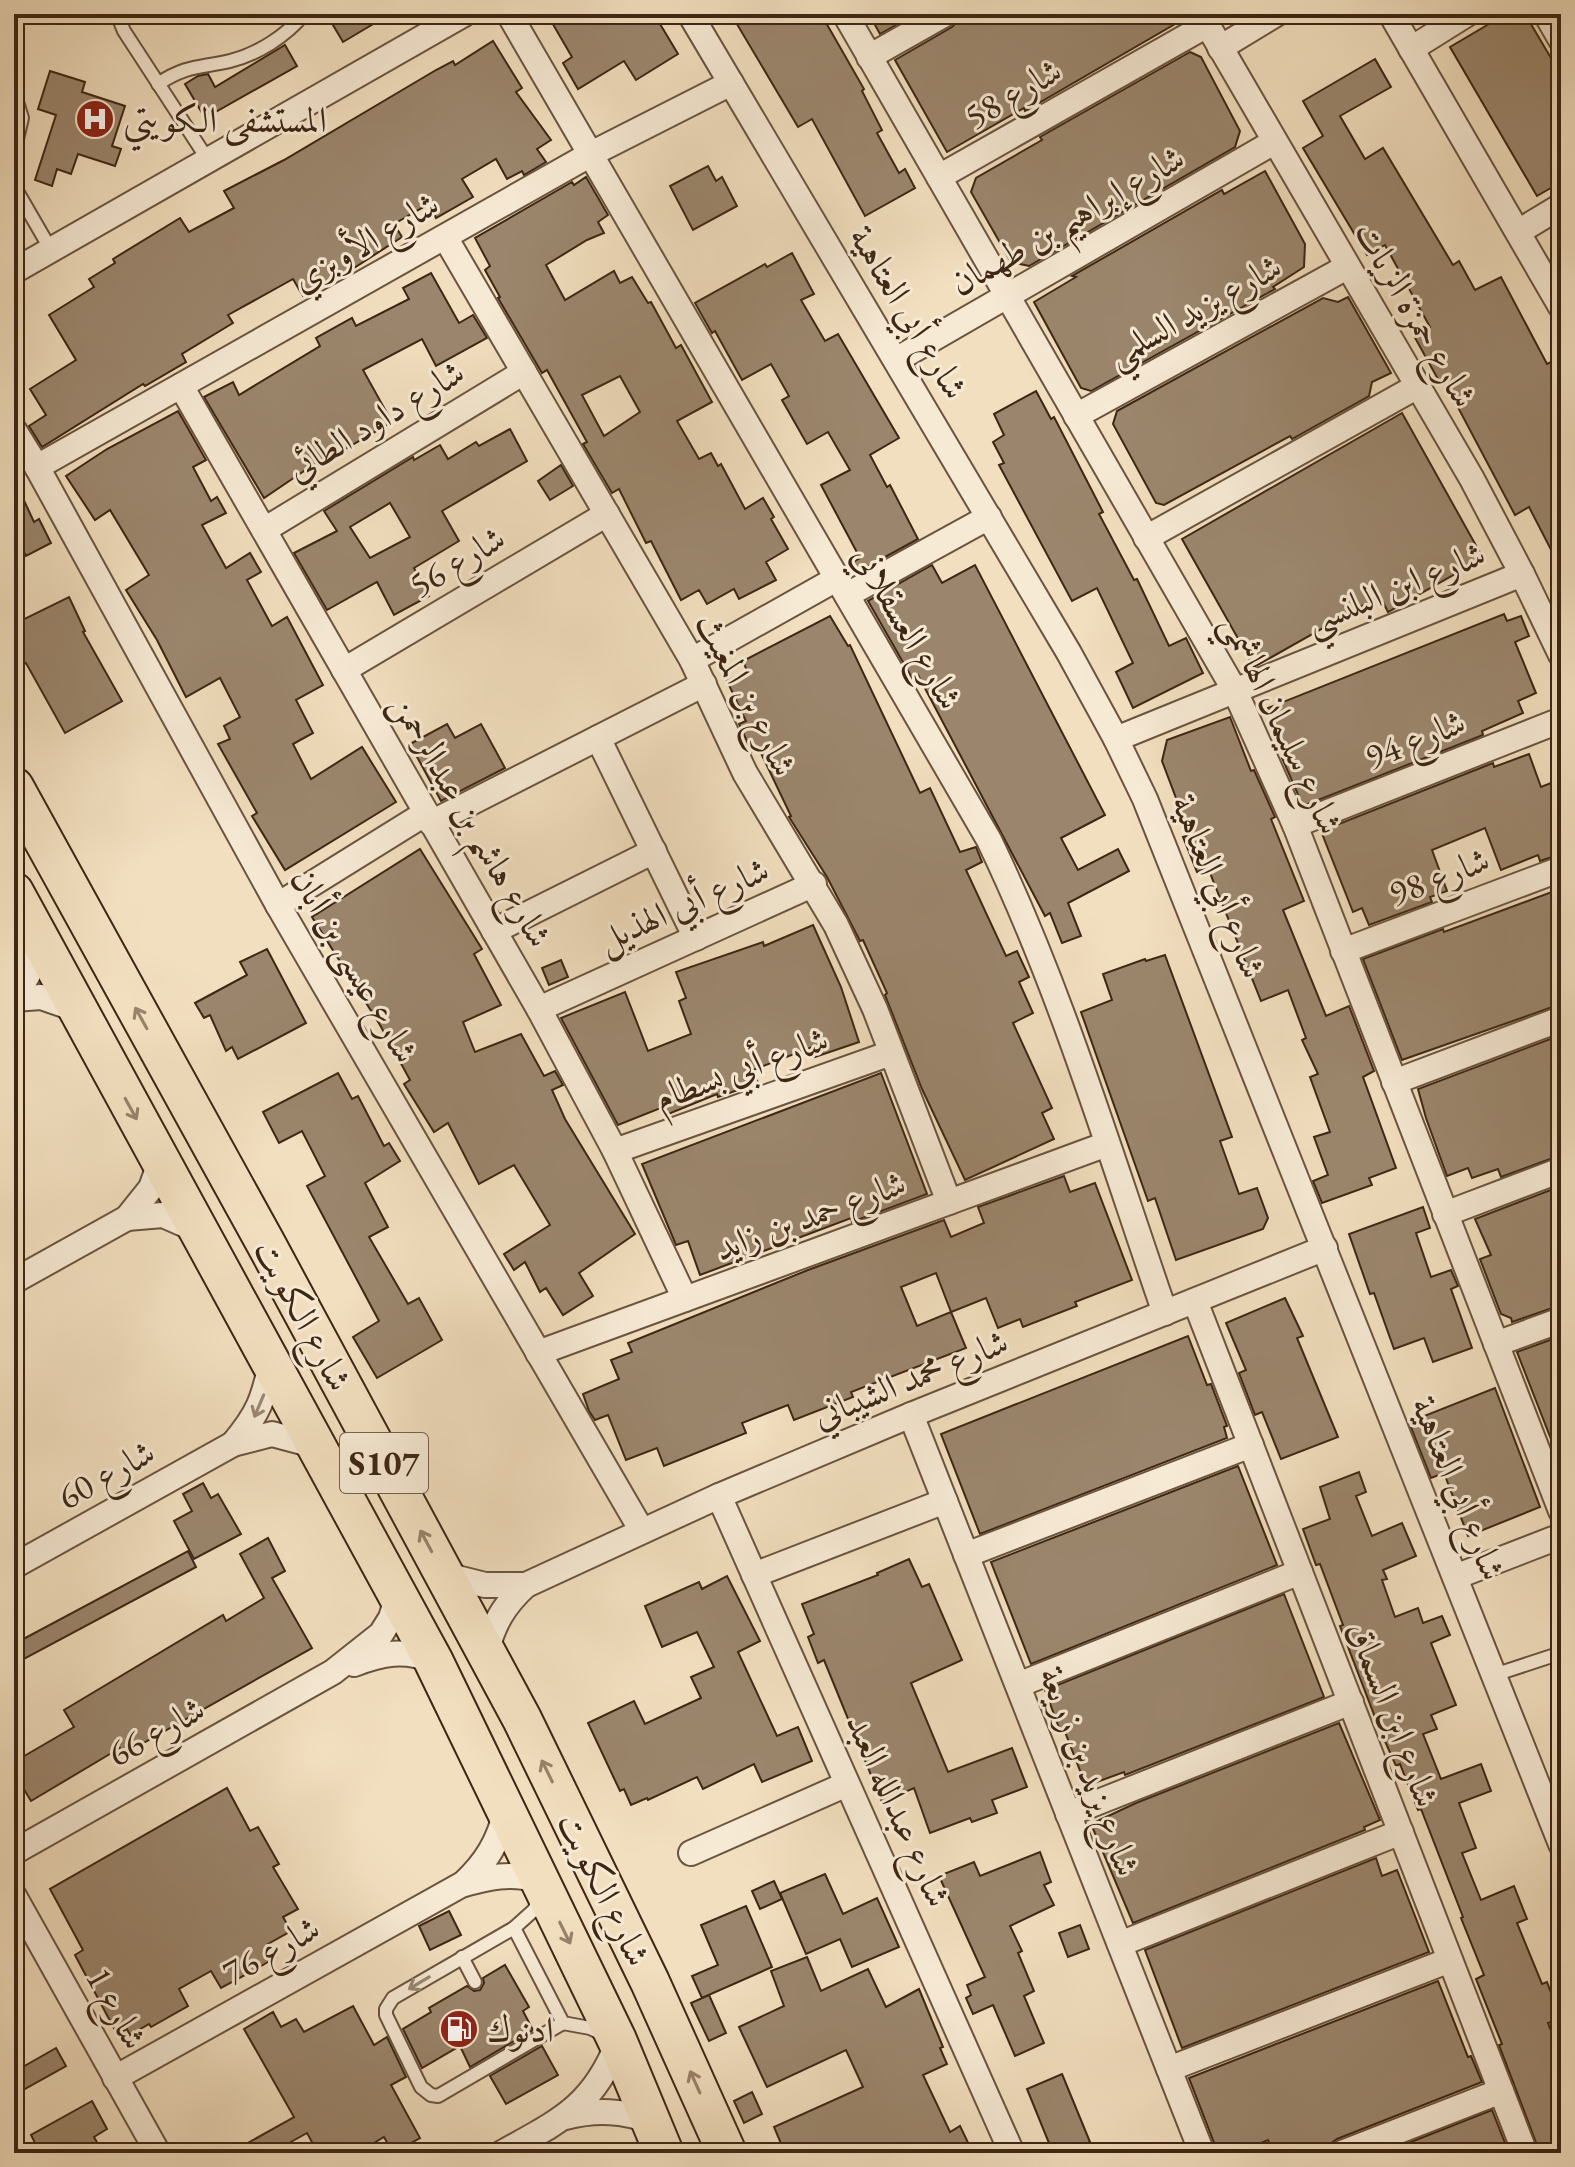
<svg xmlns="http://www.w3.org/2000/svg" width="1575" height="2167" font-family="'EB Garamond',Amiri,serif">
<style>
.building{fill:#9b866d;stroke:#3d2614;stroke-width:2;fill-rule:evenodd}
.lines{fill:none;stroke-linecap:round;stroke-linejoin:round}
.lane-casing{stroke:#6a543f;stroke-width:16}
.street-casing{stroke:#6a543f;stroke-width:28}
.primary-casing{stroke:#3d2614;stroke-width:42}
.lane{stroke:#f7ead5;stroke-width:12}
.street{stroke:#f7ead5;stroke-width:24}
.primary{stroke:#f2dfbf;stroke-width:38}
.oneway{stroke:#98826a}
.oneway2{stroke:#9a8874}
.labels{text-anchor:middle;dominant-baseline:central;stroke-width:6;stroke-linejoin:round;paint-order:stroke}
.shield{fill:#f7ead5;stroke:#75614e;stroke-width:2}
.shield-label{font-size:34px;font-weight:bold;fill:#3d2614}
.street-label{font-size:36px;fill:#3d2614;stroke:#f7ead5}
.poi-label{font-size:36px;fill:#3d2614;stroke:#f7ead5;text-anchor:start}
</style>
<rect width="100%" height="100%" fill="#f2dfbf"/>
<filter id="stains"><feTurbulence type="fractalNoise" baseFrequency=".0025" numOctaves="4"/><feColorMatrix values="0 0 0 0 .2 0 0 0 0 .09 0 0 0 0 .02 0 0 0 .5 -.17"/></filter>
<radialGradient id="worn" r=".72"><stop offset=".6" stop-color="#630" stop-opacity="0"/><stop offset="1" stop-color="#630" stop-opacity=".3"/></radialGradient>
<g class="building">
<polygon points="352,14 390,14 343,42 333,25"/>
<polygon points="547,14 654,14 678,54 636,80 624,61 578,89 563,63 572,57"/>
<polygon points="731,14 821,14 864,89 862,91 882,130 877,133 899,173 905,169 915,188 865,216 812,119 798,127"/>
<polygon points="869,14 915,14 880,34"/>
<polygon points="960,14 1186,14 1187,17 1025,111 1024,108 947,152 895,60 952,27 958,21"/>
<polygon points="1506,14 1525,14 1561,75 1561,182 1537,196 1450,47"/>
<polygon points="493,41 522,88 516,92 551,140 537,149 546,162 524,175 522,171 507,179 496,159 462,179 473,197 436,218 429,204 394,224 402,237 351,270 303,296 293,279 228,315 233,323 182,354 186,362 145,386 143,384 42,447 29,426 46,415 30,389 76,360 49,315 94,287 89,279 115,263 113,259 180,218 189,232 234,208 224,191 284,160 436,70 453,61 455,65"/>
<polygon points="285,45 297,66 205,118 185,84 198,76 208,74 215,87"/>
<polygon points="1190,52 1201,57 1240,131 1235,147 1029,266 1011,262 971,192 976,178 1042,140 1040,137"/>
<polygon points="1375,59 1391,87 1340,116 1365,159 1383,148 1453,265 1459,261 1475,290 1501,277 1547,364 1551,362 1561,381 1561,569 1529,507 1515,515 1443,379 1439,381 1414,336 1430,327 1385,245 1367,255 1303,148 1323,136 1303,101"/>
<polygon points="50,71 85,82 82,92 125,106 112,146 121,149 115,166 78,154 71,174 57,169 52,186 35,180 56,115 38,109"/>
<polygon points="708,166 716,181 722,177 737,206 693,230 670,186"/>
<polygon points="1265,171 1305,244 1304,267 1273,287 1275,289 1091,391 1081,388 1034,302 1076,277 1072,276 1222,190 1224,194"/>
<path d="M586,177l22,38 -10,7 6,11 -17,7 -41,25 19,35 49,-29 6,12 12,-6 16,26 3,-1 25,46 5,-3 31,57 -35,19 22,38 12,-6 7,13 3,-2 24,45 18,-11 11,19 -3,2 17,30 -22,13 10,18 -37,19 -5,-10 -27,15 -8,-14 -18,10 -30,-59 -5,2 -27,-54 -7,4 -29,-49 4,-2 -40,-72 -5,3 -44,-75 2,-1 -15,-27 5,-4 -15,-28 97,-56 2,3zM620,376l20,36 -36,24 -22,-41z"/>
<polygon points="792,253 814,294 801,300 825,341 838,334 899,438 870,455 887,487 890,485 918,539 856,573 851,563 860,558 821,485 850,470 828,432 807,444 782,400 789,396 771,364 742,380 715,331 712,333 695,303 765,264 767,267"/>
<polygon points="431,273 459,323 473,315 487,338 436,366 422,339 363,370 392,422 305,472 304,471 264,498 204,397 233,382 239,395 320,346 316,338 352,318 356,326 409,299 403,288"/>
<polygon points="1348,297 1391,373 1372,382 1369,396 1292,439 1290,436 1164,505 1156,503 1113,424 1117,411 1323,298 1338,302"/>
<polygon points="1036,391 1051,419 1054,417 1103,512 1099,514 1134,580 1137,579 1169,646 1186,638 1203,673 1133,708 1116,672 1133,663 1097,588 1072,601 999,465 1004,463 993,442 1004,435 994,414"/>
<polygon points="178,411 206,460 193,467 211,501 217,497 226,513 202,525 226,568 250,553 261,572 247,580 272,626 287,617 323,685 296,700 313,733 293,744 311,779 362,747 396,802 285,870 252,816 257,813 218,744 230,739 224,726 240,717 220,678 186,697 157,640 126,590 149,575 110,510 95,520 66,476 107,449"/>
<polygon points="1402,413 1483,558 1388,612 1380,596 1254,667 1182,539"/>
<path d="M510,429l17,32 -85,50 17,30 -45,27 15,28 -35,19 -17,-33 -50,28 -33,-57 43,-22 -13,-20 89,-54 1,3 26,-15 8,14 28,-17 3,4zM390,503l20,34 -40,21 -20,-31z"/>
<polygon points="561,465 573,486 550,500 538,481"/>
<polygon points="14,479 34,522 39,519 51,543 26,556 23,550 14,553"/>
<polygon points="932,565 942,583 975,565 1105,815 1061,838 1078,870 1118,849 1129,871 1068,903 1081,936 1062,943 1050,913 1045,916 918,675 912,678 868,601"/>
<polygon points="69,597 85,631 83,632 122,701 65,733 26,663 22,665 14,649 14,624"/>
<polygon points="1504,614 1507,621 1521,616 1529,636 1515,642 1536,693 1518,701 1523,713 1482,731 1483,735 1303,806 1282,758 1288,756 1268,708"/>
<polygon points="830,616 848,646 850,645 920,793 930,788 960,852 976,847 982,862 966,870 1006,956 1017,951 1029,977 1019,982 1033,1013 1013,1023 1052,1108 1042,1113 1054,1139 965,1180 922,1089 885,995 887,993 863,940 860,941 827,877 789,817 791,816 759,749 752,752 739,724 746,721 727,681 747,671 743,661"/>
<polygon points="1230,717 1251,771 1254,770 1275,817 1271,819 1304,901 1283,910 1326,1016 1349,1006 1374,1071 1363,1077 1396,1168 1369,1178 1372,1185 1322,1203 1313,1181 1328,1175 1314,1137 1330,1132 1310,1077 1318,1074 1302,1040 1306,1038 1288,990 1261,1001 1208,868 1197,872 1183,837 1190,835 1162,761 1167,740"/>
<polygon points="447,724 455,738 481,724 505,768 441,801 410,744"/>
<polygon points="1529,754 1541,787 1556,781 1561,793 1561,854 1540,861 1538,855 1501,870 1485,828 1432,850 1447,891 1430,897 1432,902 1369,925 1362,908 1353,912 1321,831 1493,763 1494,767"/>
<polygon points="420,849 482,949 474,954 501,1005 463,1022 475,1052 521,1034 544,1076 555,1071 563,1085 552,1090 565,1119 635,1234 579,1273 593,1296 563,1315 546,1288 540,1292 525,1262 514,1270 504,1254 550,1225 514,1165 479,1184 448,1123 434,1132 404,1084 410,1080 380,1025 312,917"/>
<polygon points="1561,885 1561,1004 1402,1060 1363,959 1443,929 1444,932 1552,892 1551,889"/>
<polygon points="813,925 841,987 859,1042 815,1057 812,1047 753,1070 758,1083 718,1097 717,1094 666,1115 663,1107 618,1125 561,1018 625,992 648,1051 691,1034 679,1001 686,998 676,972 763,942 764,946"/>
<polygon points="267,949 306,1023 238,1059 232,1047 226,1051 210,1015 204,1018 195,1003 247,975 240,962"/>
<polygon points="1165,955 1232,1137 1220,1141 1239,1194 1257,1188 1268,1218 1263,1229 1176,1260 1155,1198 1148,1201 1081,1012 1112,1000 1103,974 1145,959 1146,961"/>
<polygon points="561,960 568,977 549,985 542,968"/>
<polygon points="1561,1035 1561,1155 1501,1177 1498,1169 1472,1178 1468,1168 1447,1176 1426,1118 1418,1089"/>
<polygon points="338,1073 352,1099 358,1096 384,1146 389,1143 400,1161 365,1183 388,1227 369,1237 408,1304 419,1298 442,1340 377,1378 353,1337 379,1321 307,1186 325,1176 302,1131 279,1143 263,1112"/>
<polygon points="881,1073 927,1194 852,1222 851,1218 700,1275 688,1241 676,1245 642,1164"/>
<path d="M1064,1176l6,16 25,-9 37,97 -57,22 2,4 -54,21 -3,-8 -22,9 -12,-30 -35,14 15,36 -115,44 2,5 -59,23 -6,-15 -46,18 4,10 -82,33 -7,-18 -31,12 -18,-45 -13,5 -6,-9 -6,-17 36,-15 -8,-19 21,-8 -4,-9 180,-73 136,-50 7,17 33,-14 -6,-16zM936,1273l15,39 -34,14 -16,-39z"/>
<polygon points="1561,1186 1561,1305 1512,1322 1511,1318 1501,1314 1480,1259 1491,1255 1475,1219"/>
<polygon points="1423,1207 1430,1228 1416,1233 1431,1277 1451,1270 1458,1286 1451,1289 1472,1348 1433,1362 1424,1338 1394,1349 1374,1293 1370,1294 1349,1234"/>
<polygon points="1285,1298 1303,1336 1297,1338 1338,1437 1281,1459 1262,1412 1255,1415 1239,1373 1246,1370 1226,1323"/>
<polygon points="1188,1336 1207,1385 1211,1384 1227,1426 1224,1427 1227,1438 980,1534 941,1434"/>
<polygon points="1561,1336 1561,1462 1560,1462 1517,1352"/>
<polygon points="1495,1388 1540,1507 1468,1536 1444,1473 1431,1478 1409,1422"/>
<polygon points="1238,1466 1277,1565 1031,1664 991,1562"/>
<polygon points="1359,1472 1366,1492 1356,1496 1372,1536 1402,1523 1416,1556 1383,1570 1387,1579 1382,1580 1395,1617 1418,1608 1423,1623 1442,1616 1450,1635 1431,1643 1456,1705 1431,1715 1437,1729 1423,1734 1441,1779 1481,1764 1491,1791 1459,1803 1476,1848 1462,1853 1481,1900 1514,1886 1527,1919 1517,1923 1542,1984 1547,1982 1553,1998 1561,1994 1561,2018 1548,2023 1561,2056 1561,2153 1540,2153 1499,2045 1502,2044 1476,1979 1484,1975 1461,1918 1463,1917 1421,1809 1418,1810 1400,1764 1396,1766 1380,1730 1340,1626 1343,1625 1320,1564 1316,1565 1303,1529 1330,1519 1320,1487"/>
<polygon points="203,1483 211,1498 218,1494 241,1534 194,1559 174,1521 192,1511 183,1494"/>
<polygon points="268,1538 285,1571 272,1578 312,1648 124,1754 120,1748 31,1801 14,1773 14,1762 74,1727 64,1710 223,1615 226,1621 264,1598 240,1554"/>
<polygon points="188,1551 196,1567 22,1660 14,1644"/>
<polygon points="909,1559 922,1587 929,1584 962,1660 911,1683 948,1772 1012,1748 1027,1787 992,1800 997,1813 972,1822 970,1818 930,1833 914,1788 882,1802 824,1660 818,1663 808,1637 814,1634 802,1604 878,1575 877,1573"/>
<polygon points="727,1576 760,1641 738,1652 777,1736 798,1727 812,1761 762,1782 754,1764 703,1789 697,1777 648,1800 647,1798 631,1805 624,1789 620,1791 588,1723 634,1701 645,1724 701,1698 691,1677 714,1667 697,1632 662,1647 645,1606 699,1582 702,1589"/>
<polygon points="1284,1594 1324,1697 1125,1775 1124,1772 1086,1786 1065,1732 1061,1733 1045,1690"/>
<polygon points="1339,1723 1380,1820 1364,1827 1365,1830 1133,1923 1091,1824 1136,1803"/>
<polygon points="227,1788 250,1831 258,1827 279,1864 273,1867 298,1909 283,1917 291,1931 268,1944 276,1957 258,1968 221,1988 211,1971 179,1989 188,2006 151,2027 149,2024 130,2035 127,2029 117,2034 75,1955 83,1950 50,1889"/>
<polygon points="1040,1852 1051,1882 1044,1885 1054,1905 1010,1926 1022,1951 1018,1953 1034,1991 1024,1996 1044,2043 1015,2056 993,2005 973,2014 966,1998 971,1995 967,1985 985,1977 939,1876 974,1862 980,1876"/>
<polygon points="1376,1858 1382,1876 1397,1870 1429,1952 1182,2048 1145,1950"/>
<polygon points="825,1874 843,1914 877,1898 899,1947 852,1967 840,1939 806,1954 780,1893"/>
<polygon points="774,1881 782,1899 760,1909 752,1891"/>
<polygon points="746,1906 772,1967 702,1998 692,1976 718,1965 701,1925"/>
<polygon points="449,1911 461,1935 430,1950 419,1926"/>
<polygon points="1080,1925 1089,1949 1068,1957 1059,1933"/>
<polygon points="807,1957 821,1991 868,1969 886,2007 919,1989 943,2047 940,2048 947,2064 923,2075 950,2132 960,2126 973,2153 785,2153 774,2127 863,2087 846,2050 767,2087 739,2027 784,2006 771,1971"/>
<polygon points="505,1965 529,2007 523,2011 533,2030 470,2067 460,2046 422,2068 403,2029 431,2012 429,2008 467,1986 474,1991 480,1990 484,1983 483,1978"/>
<polygon points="1438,1981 1468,2057 1471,2056 1482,2082 1337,2139 1330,2144 1327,2153 1274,2153 1268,2140 1237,2153 1218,2153 1189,2078"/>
<polygon points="709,1995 726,2033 709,2041 691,2003"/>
<polygon points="353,2006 374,2045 387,2037 406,2077 391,2085 420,2138 393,2153 384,2137 357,2153 318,2153 307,2133 271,2153 230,2153 294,2117 244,2029 273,2012 281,2027 296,2019 304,2032"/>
<polygon points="542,2046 558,2075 506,2104 490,2076"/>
<polygon points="56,2048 66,2066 14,2095 14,2072"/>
<polygon points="1062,2074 1090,2142 1063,2153 1053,2153 1027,2089"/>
<polygon points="752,2092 762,2114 744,2123 734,2101"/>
<polygon points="92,2101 107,2129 94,2137 103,2153 40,2153 31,2135"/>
<polygon points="1492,2110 1509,2153 1383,2153"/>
</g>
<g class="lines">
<g class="lane-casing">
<g id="lane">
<polyline points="117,14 124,31 208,160"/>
<path d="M158,84c28,-19 42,-16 72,-23 28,-7 56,-25 74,-47"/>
<polyline points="14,92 22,118 14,152"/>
<polyline points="14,186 51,250"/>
<polyline points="1494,1675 1561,1653"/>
<polyline points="540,1897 534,1910 514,1928 393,1998 386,2009 386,2015 421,2087 431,2095 438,2096 563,2023"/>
<polyline points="514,1928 563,2023 590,2028 603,2034"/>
<polyline points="462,1957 475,1982"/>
</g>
</g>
<g class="street-casing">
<g id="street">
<path d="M509,14l480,826c73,152 121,314 176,473"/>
<polyline points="690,14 1069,653 1116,739 1145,799 1561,1844"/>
<polyline points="845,14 1235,691 1295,825 1561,1511"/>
<polyline points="1201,14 1472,479 1522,574 1561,655"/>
<polyline points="1391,14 1561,307"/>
<polyline points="1546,14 1561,40"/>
<polyline points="1220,48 1276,14"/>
<polyline points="1411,49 1467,14"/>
<polyline points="869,57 945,14"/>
<polyline points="939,177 1207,25"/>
<polyline points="1518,232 1561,206"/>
<polyline points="445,237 692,660 745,773 836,925 875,1009 949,1202"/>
<polyline points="14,271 464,14"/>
<polyline points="896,360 1274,142"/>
<polyline points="181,386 539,1009 615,1151 685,1299"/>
<polyline points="1076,416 1347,267"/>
<polyline points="14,430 37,467 278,905 642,1531"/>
<polyline points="37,467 591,154 731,83"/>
<polyline points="264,530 524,372"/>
<polyline points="1146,538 1416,387"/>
<polyline points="847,595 989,517"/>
<polyline points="692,660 838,578"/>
<polyline points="344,670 607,514"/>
<polyline points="598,738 696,938"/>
<polyline points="1116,739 1522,574"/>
<polyline points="431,823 704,684"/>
<polyline points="1295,825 1561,720"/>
<polyline points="278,905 426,813"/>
<polyline points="494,931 654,851"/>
<polyline points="1343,951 1561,869"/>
<path d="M14,994c15,-16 23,-35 24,-57"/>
<polyline points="14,999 41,997 76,1009"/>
<polyline points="539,1009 814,884"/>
<polyline points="1394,1082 1561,1019"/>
<polyline points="615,1151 891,1053"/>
<polyline points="1445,1214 1561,1170"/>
<polyline points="127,1218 163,1215 195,1229"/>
<polyline points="14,1281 127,1218 151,1188 160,1163"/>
<polyline points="1195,1301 1525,2153"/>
<polyline points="1496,1344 1561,1320"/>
<polyline points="538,1353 1107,1144"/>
<polyline points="911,1415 1202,2153"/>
<path d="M233,1444c26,-31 30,-44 39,-83"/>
<polyline points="719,1496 1012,2153"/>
<polyline points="966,1555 1251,1445"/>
<polyline points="14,1566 233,1444 272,1434 317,1446"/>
<polyline points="445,1575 485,1585 526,1585"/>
<polyline points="754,1575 945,1501"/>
<polyline points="1455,1577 1561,1536"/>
<path d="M486,1653c7,-29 18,-48 40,-68l193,-89 192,-81 414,-167"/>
<path d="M354,1664c28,-11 50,-15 79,-4"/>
<polyline points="1018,1685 1300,1572"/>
<polyline points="1068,1814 1351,1702"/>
<polyline points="14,1852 333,1672 381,1634 391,1618 398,1595"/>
<polyline points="691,1853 847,1784"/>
<path d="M463,1884c23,-21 36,-43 43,-73"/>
<polyline points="14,1896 158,2153"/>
<polyline points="1120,1944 1401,1832"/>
<polyline points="1169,2069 1450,1960"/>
<path d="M115,2078l346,-193c27,-8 50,-13 77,-5"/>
<path d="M566,2117c31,-8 57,-6 86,4"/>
<path d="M502,2153c57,-32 90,-45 116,-110"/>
<polyline points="1342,2153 1501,2091"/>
</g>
</g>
<g class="primary-casing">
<g id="primary">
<polyline points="14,787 265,1242 522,1719 650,1982 727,2153"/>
<polyline points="14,892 433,1660 617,2040 664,2153"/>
</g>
</g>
<use href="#lane" class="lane"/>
<use href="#street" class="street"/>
<use href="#primary" class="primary"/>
</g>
<defs><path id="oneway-shaft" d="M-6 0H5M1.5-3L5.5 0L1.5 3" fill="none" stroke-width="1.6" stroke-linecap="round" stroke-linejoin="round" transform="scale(2)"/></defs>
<g class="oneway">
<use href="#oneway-shaft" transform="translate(141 1018) rotate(-119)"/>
<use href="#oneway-shaft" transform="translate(131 1109) rotate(61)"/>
<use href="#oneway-shaft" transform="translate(426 1541) rotate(-118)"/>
<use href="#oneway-shaft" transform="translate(547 1771) rotate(-116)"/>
<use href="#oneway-shaft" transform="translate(565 1933) rotate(64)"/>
<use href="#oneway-shaft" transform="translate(695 2082) rotate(-114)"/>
</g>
<g class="oneway2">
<use href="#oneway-shaft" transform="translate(259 1406) rotate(113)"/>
<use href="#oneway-shaft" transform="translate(419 1983) rotate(149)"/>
</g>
<defs>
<g id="hospital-disc" transform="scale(2)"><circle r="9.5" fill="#8f2418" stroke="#f7ead5"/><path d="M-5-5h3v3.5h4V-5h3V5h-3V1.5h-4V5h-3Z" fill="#fff"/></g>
<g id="fuel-disc" transform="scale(2)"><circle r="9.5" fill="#8f2418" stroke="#f7ead5"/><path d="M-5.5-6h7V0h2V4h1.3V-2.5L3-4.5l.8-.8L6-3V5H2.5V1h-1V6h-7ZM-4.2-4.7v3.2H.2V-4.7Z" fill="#fff"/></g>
</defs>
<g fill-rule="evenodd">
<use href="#hospital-disc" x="95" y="119"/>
<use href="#fuel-disc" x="459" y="2029"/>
</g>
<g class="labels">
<rect class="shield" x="340" y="1433" width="88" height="60" rx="6"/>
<g class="shield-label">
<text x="384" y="1463">S107</text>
</g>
<g class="street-label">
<text transform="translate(1013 93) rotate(-30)">شارع 58</text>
<text transform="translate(1067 220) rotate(-30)">شارع إبراهيم بن طهمان</text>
<text transform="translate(365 241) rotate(-30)">شارع الأوبزي</text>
<text transform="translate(1194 310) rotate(-29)">شارع يزيد السلمي</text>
<text transform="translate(909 312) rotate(59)">شارع أبي العتاهية</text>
<text transform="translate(1416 314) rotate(60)">شارع حمزة الزيات</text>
<text transform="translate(375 420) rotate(-31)">شارع داود الطائي</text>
<text transform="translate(457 561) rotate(-31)">شارع 56</text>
<text transform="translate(1395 587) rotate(-22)">شارع ابن البلنسي</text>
<text transform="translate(908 627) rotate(60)">شارع العسقلاني</text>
<text transform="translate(747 694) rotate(63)">شارع بن المغيث</text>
<text transform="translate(1283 724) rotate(65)">شارع سليمان الهاشمي</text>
<text transform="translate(1415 739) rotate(-22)">شارع 94</text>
<text transform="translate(472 820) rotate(60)">شارع هاشم بن عبدالرحمن</text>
<text transform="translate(1439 876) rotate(-21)">شارع 98</text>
<text transform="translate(1219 886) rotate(68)">شارع أبي العتاهية</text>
<text transform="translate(683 904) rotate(-24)">شارع أبي الهذيل</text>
<text transform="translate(355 965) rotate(60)">شارع عيسى بن أبان</text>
<text transform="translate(741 1068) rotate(-20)">شارع أبي بسطام</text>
<text transform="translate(810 1215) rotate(-20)">شارع حمد بن زايد</text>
<text transform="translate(304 1315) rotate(62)">شارع الكويت</text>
<text transform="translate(910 1378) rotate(-22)">شارع محمد الشيباني</text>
<text transform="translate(106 1474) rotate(-29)">شارع 60</text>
<text transform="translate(1459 1488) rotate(68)">شارع أبي العتاهية</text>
<text transform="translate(1394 1714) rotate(69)">شارع ابن السماق</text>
<text transform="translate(156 1731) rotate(-29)">شارع 66</text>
<text transform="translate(1090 1771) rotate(69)">شارع يزيد بن زريعة</text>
<text transform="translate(899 1810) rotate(66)">شارع عبدالله العبد</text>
<text transform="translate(605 1889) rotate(64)">شارع الكويت</text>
<text transform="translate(271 1950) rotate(-29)">شارع 76</text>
<text transform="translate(117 2008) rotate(61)">شارع 1</text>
</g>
<g class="poi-label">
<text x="123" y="119">المستشفى الكويتي</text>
<text x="487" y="2029">ادنوك</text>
</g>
</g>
<rect width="1575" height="2167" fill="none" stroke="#f2dfbf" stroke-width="48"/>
<rect x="16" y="16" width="1543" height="2135" fill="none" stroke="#3d2614" stroke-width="4"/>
<rect x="24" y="24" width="1527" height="2119" fill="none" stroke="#3d2614" stroke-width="2"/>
<rect width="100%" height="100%" filter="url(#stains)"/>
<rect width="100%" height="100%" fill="url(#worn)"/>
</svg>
